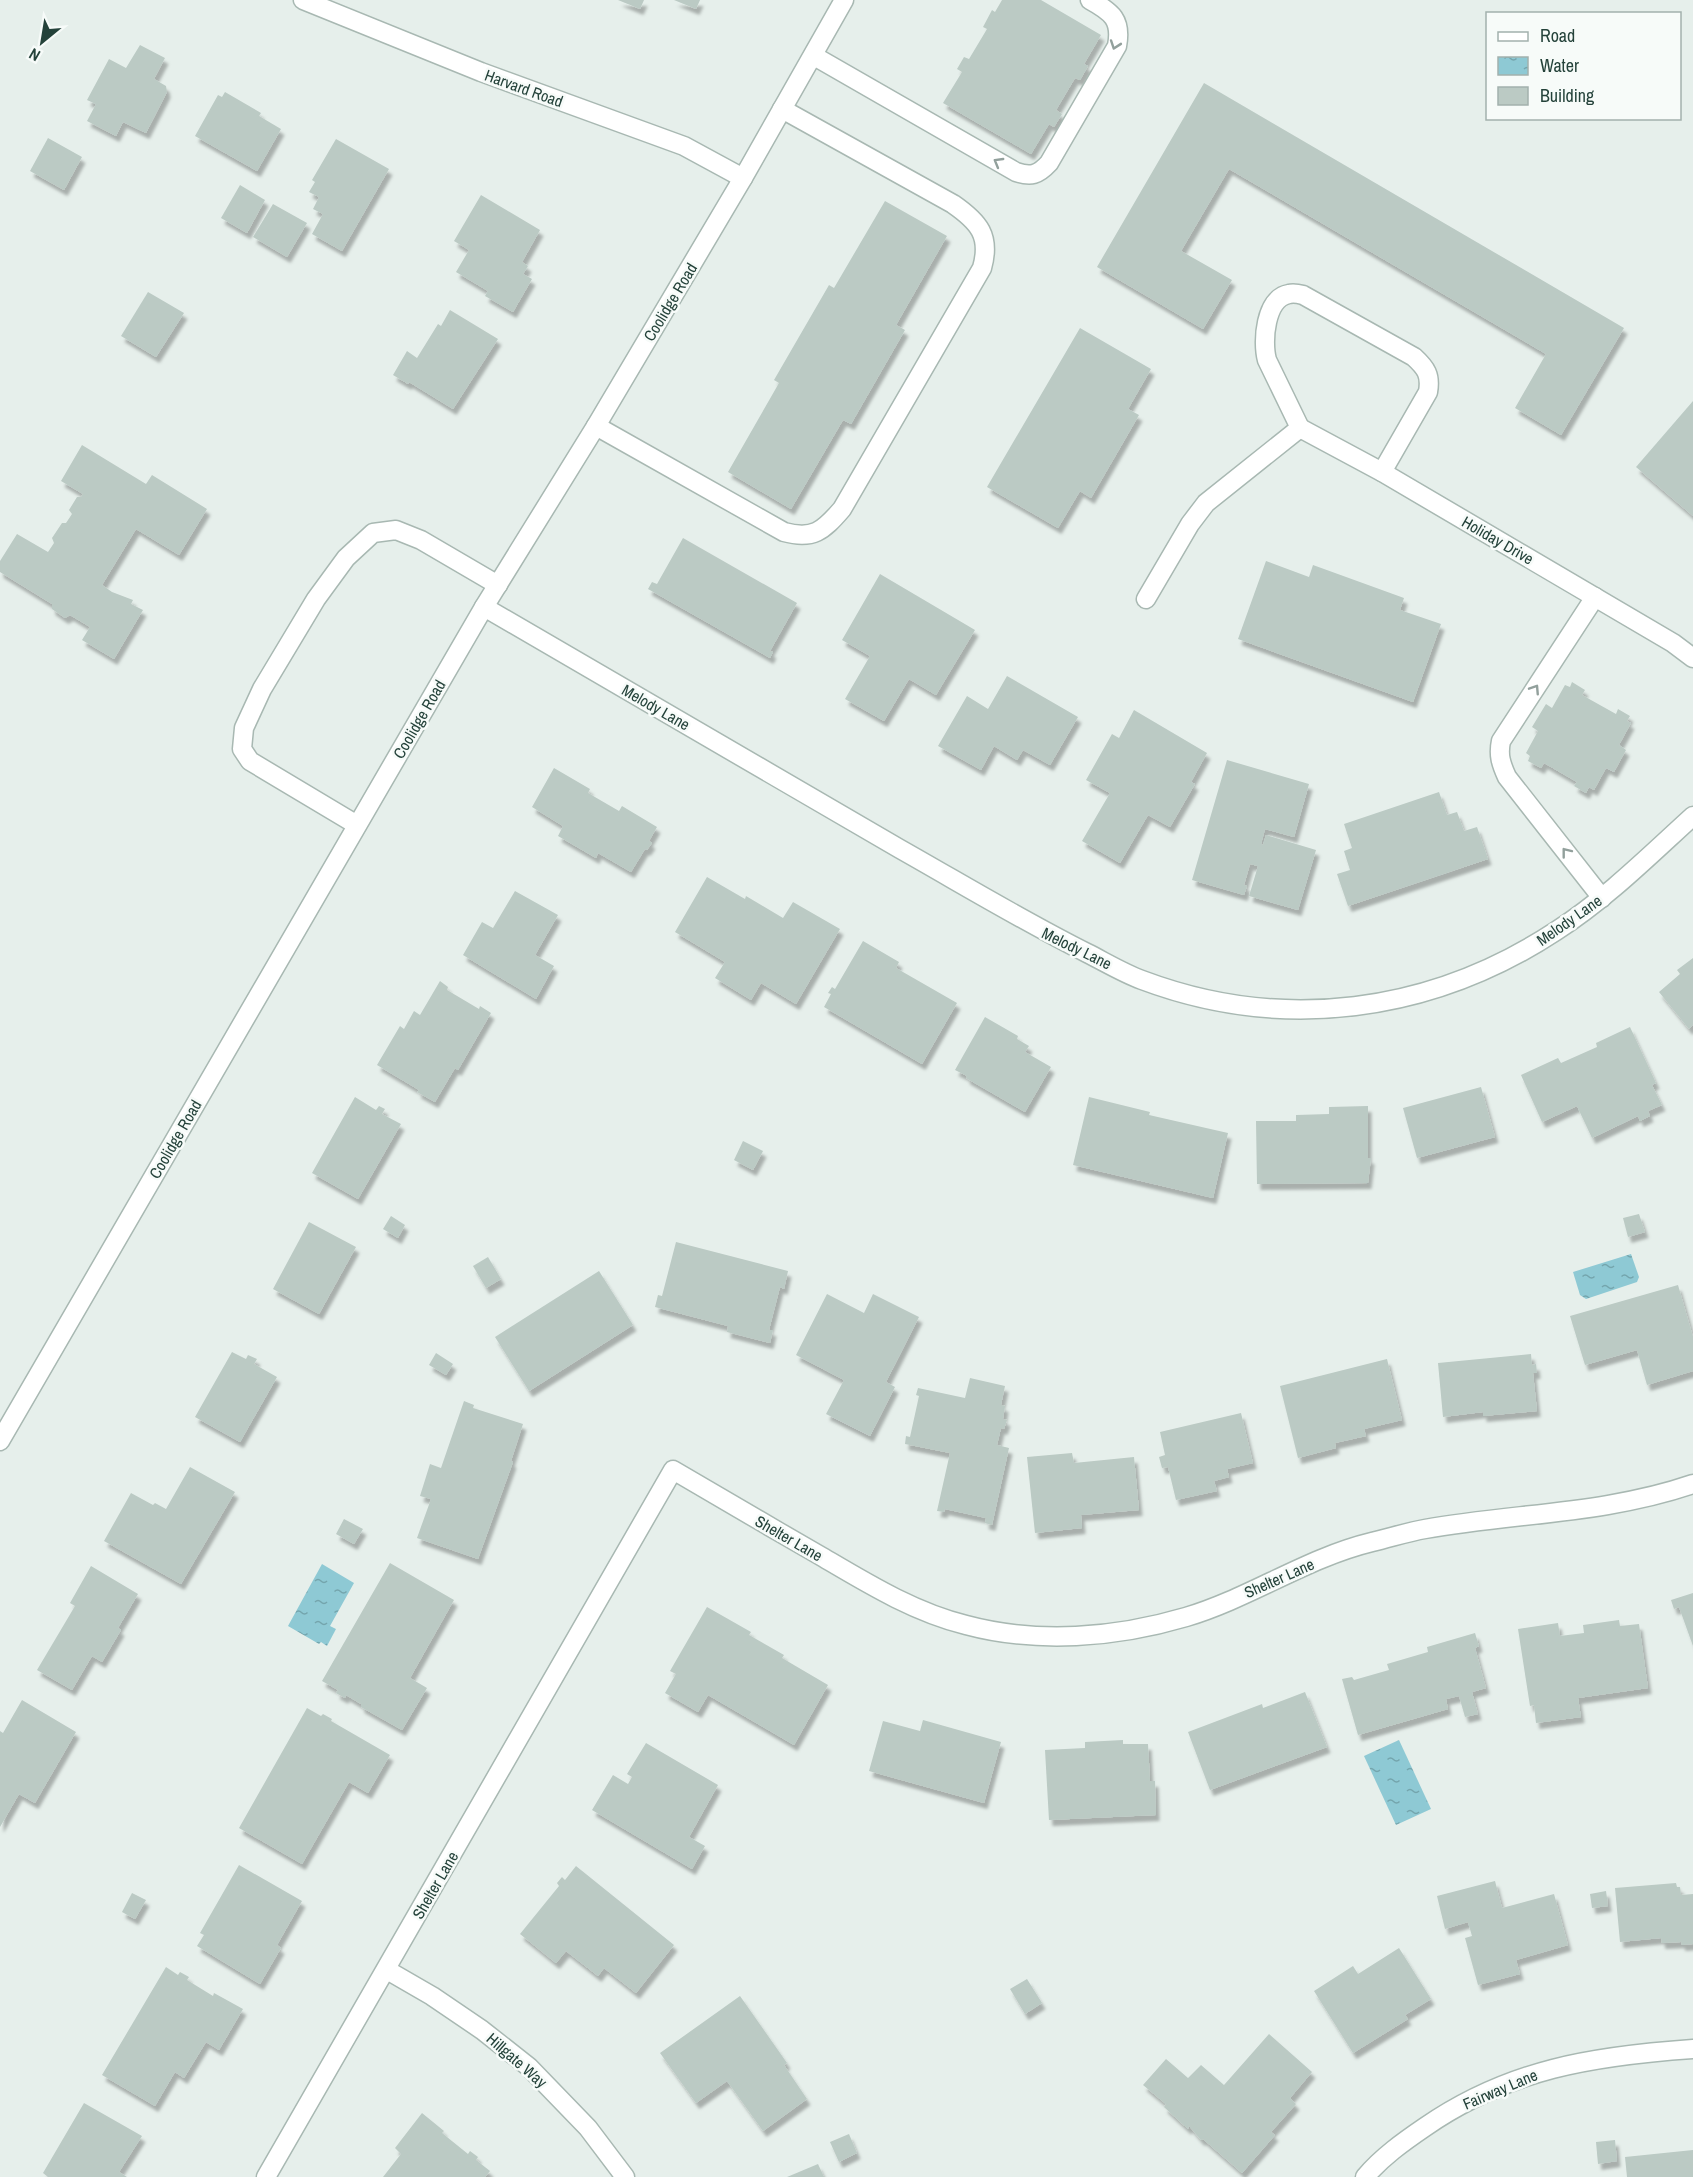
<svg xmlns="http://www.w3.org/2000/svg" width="1693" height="2177" font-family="'Archivo Narrow',sans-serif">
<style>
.water{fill:url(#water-ripples)}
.building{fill:#bbcac4;filter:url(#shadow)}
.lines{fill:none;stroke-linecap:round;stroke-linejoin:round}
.service-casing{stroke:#a8b8b2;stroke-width:21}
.minor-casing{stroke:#a8b8b2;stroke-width:21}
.tertiary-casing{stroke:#a8b8b2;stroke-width:21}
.service{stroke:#fff;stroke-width:18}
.minor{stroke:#fff;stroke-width:18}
.tertiary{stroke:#fff;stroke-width:18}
.oneway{stroke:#92a09c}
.labels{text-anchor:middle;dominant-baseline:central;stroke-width:5;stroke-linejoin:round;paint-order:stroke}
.street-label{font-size:16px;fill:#24423a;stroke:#f7fbf9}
</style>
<defs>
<pattern id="water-ripples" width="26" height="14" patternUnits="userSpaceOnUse" patternTransform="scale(1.5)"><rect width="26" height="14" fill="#8ec9d4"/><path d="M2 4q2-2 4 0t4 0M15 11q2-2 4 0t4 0" fill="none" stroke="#74a5ad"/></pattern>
<filter id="shadow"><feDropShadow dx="3.5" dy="6" stdDeviation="1.5" flood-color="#0004"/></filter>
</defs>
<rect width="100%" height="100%" fill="#e6efeb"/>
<g class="water">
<polygon points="1631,1254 1639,1277 1637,1282 1586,1299 1580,1295 1573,1272"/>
<polygon points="322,1564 354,1583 330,1626 336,1629 327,1646 321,1642 319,1644 288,1626"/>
<polygon points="1399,1740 1431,1809 1396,1825 1364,1756"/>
</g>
<g class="building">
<polygon points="618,0 644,0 640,9"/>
<polygon points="674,0 700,0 696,9"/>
<polygon points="1002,0 1041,0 1101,35 1084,64 1088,66 1080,80 1075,78 1056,110 1062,114 1054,127 1049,124 1031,154 943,103 962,72 957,69 964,57 969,59 987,29 983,27 992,10 995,12"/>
<polygon points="140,45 165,58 154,79 166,86 167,92 146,133 123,122 116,136 87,121 96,104 87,100 109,59 126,68"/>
<polygon points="1204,83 1624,328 1561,435 1515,408 1546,354 1229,169 1181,251 1232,280 1203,329 1097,267"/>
<polygon points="225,92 261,113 259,116 281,129 257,171 195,136 218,95 222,97"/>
<polygon points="48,138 82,157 64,190 30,171"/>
<polygon points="336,139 389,169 342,251 312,234 323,214 313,209 319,197 309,192 315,182 312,180"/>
<polygon points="240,185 265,200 247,233 221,218"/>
<polygon points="481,195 540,230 522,262 528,266 523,274 532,279 513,312 485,296 488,291 456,272 469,250 454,241"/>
<polygon points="885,201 947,236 896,325 905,330 851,424 843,420 791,509 728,472 779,383 774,380 829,285 834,288"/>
<polygon points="273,204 307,223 287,257 253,237"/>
<polygon points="148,292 184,313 156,357 121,336"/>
<polygon points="450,310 498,339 453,409 409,382 408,384 393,375 407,351 417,358 438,324 441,326"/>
<polygon points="1080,328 1151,369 1128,409 1139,415 1091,498 1080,491 1058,528 987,487"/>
<polygon points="1693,401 1693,516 1636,467"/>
<polygon points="82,445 146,484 152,475 207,509 179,555 136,529 102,585 112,592 133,600 131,604 143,610 114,659 82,640 90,627 70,615 65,618 52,609 52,604 0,572 0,561 17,534 48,552 54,543 52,538 62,523 66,523 72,514 69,510 77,497 81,497 83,494 61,481"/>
<polygon points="683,538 797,603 770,651 773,652 770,658 648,589 652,582 657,584"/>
<polygon points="1266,561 1309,577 1313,565 1404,598 1400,610 1441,624 1413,702 1238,639"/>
<polygon points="880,574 975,630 936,695 909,679 884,721 845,699 870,656 842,640"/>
<polygon points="1007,676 1078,717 1050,765 1023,750 1017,760 994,746 981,770 938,746 967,696 988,709"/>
<polygon points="1572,682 1585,690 1582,695 1616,714 1618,709 1630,716 1627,721 1631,723 1619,745 1626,750 1614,772 1606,768 1594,790 1589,787 1586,793 1574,786 1577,782 1544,763 1541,768 1528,761 1530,756 1526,753 1538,731 1532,727 1546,704 1552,708 1565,685 1570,687"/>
<polygon points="1134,710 1207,753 1191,782 1195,784 1170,827 1148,815 1120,863 1082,841 1110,793 1086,780 1112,734 1119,738"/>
<polygon points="1227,760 1309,784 1294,837 1265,829 1261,844 1263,845 1266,835 1316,850 1298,910 1249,896 1258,866 1250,864 1244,885 1247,886 1244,895 1192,880"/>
<polygon points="554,768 590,789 588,793 619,811 622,806 657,827 649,841 652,843 647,850 645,849 631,872 598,853 596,858 558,836 563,826 532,807"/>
<polygon points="1439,792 1447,815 1457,812 1464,831 1477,827 1488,859 1348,906 1337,874 1350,870 1344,851 1352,848 1344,824"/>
<polygon points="707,877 745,899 746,896 783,918 793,902 840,929 796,1004 761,983 751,1000 715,978 725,962 675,932"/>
<polygon points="515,891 558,915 535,955 554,966 536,999 463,955 482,922 493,928"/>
<polygon points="863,941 899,962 896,968 957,1003 922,1064 824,1007 831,994 828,993 832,987 835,989"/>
<polygon points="1693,958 1693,1025 1689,1029 1659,992 1680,974 1677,970"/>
<polygon points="440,981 448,987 447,990 479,1009 480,1006 491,1013 458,1070 455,1068 435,1102 417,1092 419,1090 377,1065 400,1026 404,1029 414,1011 420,1015"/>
<polygon points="985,1017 1018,1036 1017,1039 1029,1046 1025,1052 1051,1067 1025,1112 966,1078 967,1076 955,1070"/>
<polygon points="1630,1027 1656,1083 1652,1085 1662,1105 1648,1111 1650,1116 1640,1121 1638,1116 1592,1138 1577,1106 1542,1122 1521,1075 1558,1058 1561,1063 1597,1047 1596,1043"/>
<polygon points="1481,1087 1495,1137 1417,1158 1403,1108"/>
<polygon points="355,1097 376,1110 379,1106 385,1109 382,1114 401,1124 358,1199 312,1173"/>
<polygon points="1089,1097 1150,1112 1149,1115 1228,1133 1213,1198 1073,1165"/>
<polygon points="1368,1106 1368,1158 1371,1158 1368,1183 1257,1184 1256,1121 1296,1121 1296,1115 1329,1114 1329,1107"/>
<polygon points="743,1141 763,1151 753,1170 734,1160"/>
<polygon points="1639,1214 1645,1232 1628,1237 1623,1218"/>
<polygon points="391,1216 405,1225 398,1238 383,1229"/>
<polygon points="309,1222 356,1247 319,1314 273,1289"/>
<polygon points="676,1242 788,1271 784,1289 780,1287 769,1330 773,1330 770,1343 727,1332 728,1326 655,1307 658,1295 662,1296"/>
<polygon points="488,1257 501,1279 486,1288 473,1266"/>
<polygon points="599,1271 633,1325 529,1391 495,1337"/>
<polygon points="1678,1285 1693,1337 1693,1371 1647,1385 1637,1350 1585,1365 1570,1316"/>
<polygon points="827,1294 864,1313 873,1294 919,1317 886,1382 895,1387 870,1436 826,1414 844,1380 796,1355"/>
<polygon points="232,1352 246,1359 248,1355 257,1359 254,1364 277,1377 240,1442 195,1417"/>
<polygon points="436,1353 453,1364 446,1375 429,1365"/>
<polygon points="1531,1354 1532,1365 1536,1364 1537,1373 1533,1373 1537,1411 1483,1416 1483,1412 1443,1417 1438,1363"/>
<polygon points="1387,1359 1402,1420 1364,1429 1366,1436 1335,1443 1336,1448 1298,1458 1280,1386"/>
<polygon points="970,1378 1005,1386 1001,1405 1005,1406 1003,1419 1007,1420 1004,1429 1001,1428 997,1445 1009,1448 992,1525 985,1523 986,1518 945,1509 944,1512 937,1511 950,1453 905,1444 906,1436 910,1437 919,1396 916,1395 918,1388 965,1398"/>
<polygon points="464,1401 474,1405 473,1408 523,1424 511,1461 513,1462 478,1559 417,1538 431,1499 420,1496 430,1464 441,1468"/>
<polygon points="1241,1413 1253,1463 1227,1469 1229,1477 1214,1481 1217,1491 1176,1500 1168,1467 1162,1468 1159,1457 1165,1455 1160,1432"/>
<polygon points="1072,1453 1074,1463 1134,1457 1139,1510 1081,1515 1082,1528 1035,1533 1027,1457"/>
<polygon points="190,1467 235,1492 181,1584 104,1541 131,1493 153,1505 155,1503 166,1509"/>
<polygon points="344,1519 363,1529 354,1544 336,1534"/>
<polygon points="390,1563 454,1600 410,1678 427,1688 402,1730 361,1707 361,1704 346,1695 345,1698 336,1693 338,1690 322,1681"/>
<polygon points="91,1566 138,1594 118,1628 121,1630 102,1662 92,1656 72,1690 37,1670 75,1606 70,1603"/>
<polygon points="1693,1593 1693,1646 1679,1607 1674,1609 1671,1600"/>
<polygon points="707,1607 751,1632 749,1635 784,1655 782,1658 828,1685 794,1745 708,1695 698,1712 665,1693 676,1674 670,1671"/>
<polygon points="1619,1620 1620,1626 1639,1624 1648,1688 1578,1698 1581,1717 1536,1723 1534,1705 1530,1706 1518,1629 1558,1623 1560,1636 1584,1633 1583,1625"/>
<polygon points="1475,1633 1479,1646 1475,1648 1486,1688 1472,1692 1478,1714 1465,1717 1459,1696 1446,1699 1448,1709 1358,1735 1342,1679 1352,1677 1354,1680 1389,1670 1387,1664 1428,1652 1427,1647"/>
<polygon points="1305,1692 1327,1747 1210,1790 1188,1732 1262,1704 1263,1708"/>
<polygon points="22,1700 76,1732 35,1803 19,1794 0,1827 0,1731 3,1733"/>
<polygon points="307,1708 321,1716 323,1714 332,1719 331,1721 390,1755 368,1793 349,1782 302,1864 239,1828"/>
<polygon points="923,1720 1001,1742 984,1803 869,1771 883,1721 920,1731"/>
<polygon points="1123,1740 1123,1744 1148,1744 1150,1781 1155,1781 1156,1815 1049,1820 1045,1750 1085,1748 1085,1742"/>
<polygon points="646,1743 718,1785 689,1837 705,1846 692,1869 592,1810 613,1775 628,1784 632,1777 627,1774"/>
<polygon points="239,1865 302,1901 277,1945 281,1948 260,1984 197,1946 204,1935 200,1933"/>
<polygon points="576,1866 674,1945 636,1993 604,1968 598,1976 566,1951 556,1963 520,1934 559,1886 557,1883 562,1877 565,1880"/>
<polygon points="1495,1881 1502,1908 1554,1894 1568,1945 1516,1960 1520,1974 1478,1985 1465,1938 1472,1936 1468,1922 1445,1929 1437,1896"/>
<polygon points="1676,1883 1677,1887 1680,1887 1681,1895 1693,1894 1693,1944 1682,1945 1681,1942 1662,1943 1661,1938 1620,1942 1615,1888"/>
<polygon points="1606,1891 1608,1906 1592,1908 1590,1894"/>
<polygon points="132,1893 146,1900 135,1919 122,1912"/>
<polygon points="1399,1948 1431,1999 1405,2015 1408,2019 1353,2053 1314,1991 1353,1966 1358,1974"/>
<polygon points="166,1967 178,1975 180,1972 189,1977 187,1980 213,1996 214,1993 243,2009 219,2050 206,2042 184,2078 175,2072 155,2106 102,2075"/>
<polygon points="1027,1979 1042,2003 1025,2014 1010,1989"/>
<polygon points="740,1996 787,2063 784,2065 807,2099 763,2131 727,2081 696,2103 660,2053"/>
<polygon points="1269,2034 1312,2072 1290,2098 1296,2104 1271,2132 1275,2135 1242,2173 1203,2139 1201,2140 1189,2126 1188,2129 1164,2107 1166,2104 1143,2085 1166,2059 1188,2078 1201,2065 1224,2085"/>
<polygon points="84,2103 142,2136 119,2172 127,2177 48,2177 43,2173"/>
<polygon points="422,2113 444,2131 442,2133 468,2154 470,2151 478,2157 476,2160 490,2171 485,2177 383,2177 401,2154 395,2148"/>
<polygon points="849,2134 857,2153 839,2162 830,2142"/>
<polygon points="1615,2140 1617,2161 1598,2164 1596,2142"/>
<polygon points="1693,2150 1693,2177 1627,2177 1625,2157"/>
<polygon points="818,2164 824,2177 787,2177"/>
</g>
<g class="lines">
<g class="service-casing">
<g id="service">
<path d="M814,56l202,116c15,5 22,3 33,-9l68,-117c5,-26 -5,-34 -27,-46"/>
<path d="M596,426l188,106c29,8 39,-1 58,-23l140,-241c9,-32 -3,-46 -29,-64l-171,-95"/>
<path d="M1595,597l-94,144c-3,14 0,23 6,36l95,121"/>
<path d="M1146,599l44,-75 16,-21 94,-75 -33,-68c-5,-18 -2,-62 22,-66 4,-1 10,0 14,1l111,62c12,11 17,18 14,35l-46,80"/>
<polyline points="357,825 250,761 242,749 244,728 262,689 316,599 346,558 373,533 396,530 421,540 498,585"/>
</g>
</g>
<g class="minor-casing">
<g id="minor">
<polyline points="303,0 481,72 684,146 743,178"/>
<polyline points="1300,428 1382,472 1673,643 1693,658"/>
<path d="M484,607c139,81 278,161 416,242 62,35 123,72 187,104 18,9 36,20 55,27 141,53 289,33 414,-49 50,-32 93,-75 137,-115"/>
<polyline points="387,1970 432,1996 482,2030 529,2067 588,2128 625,2177"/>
<path d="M266,2177l407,-707c48,28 97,57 146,85 46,27 94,57 147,70 71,19 149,13 220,-8 64,-19 120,-59 186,-75 18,-4 35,-10 53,-13 90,-16 181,-15 268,-45"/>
<path d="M1365,2177c17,-20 38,-35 60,-50 84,-58 168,-71 268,-78"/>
</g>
</g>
<g class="tertiary-casing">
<polyline id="tertiary" points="0,1441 484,607 596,426 743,178 844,0"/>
</g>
<use href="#service" class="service"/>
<use href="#minor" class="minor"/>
<use href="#tertiary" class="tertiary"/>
</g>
<defs><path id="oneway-chevron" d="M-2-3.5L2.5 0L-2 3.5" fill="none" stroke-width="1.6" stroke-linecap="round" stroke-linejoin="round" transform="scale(1.5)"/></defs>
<g class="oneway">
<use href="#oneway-chevron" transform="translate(1115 45) rotate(109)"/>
<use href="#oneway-chevron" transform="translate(998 162) rotate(-150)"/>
<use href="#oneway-chevron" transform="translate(1535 689) rotate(-57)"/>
<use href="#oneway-chevron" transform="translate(1566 852) rotate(-128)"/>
</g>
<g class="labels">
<g class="street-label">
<text transform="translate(524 88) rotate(20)">Harvard Road</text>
<text transform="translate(670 302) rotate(-59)">Coolidge Road</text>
<text transform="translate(1498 540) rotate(30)">Holiday Drive</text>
<text transform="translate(656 707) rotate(30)">Melody Lane</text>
<text transform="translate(419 719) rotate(-60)">Coolidge Road</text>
<text transform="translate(1569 920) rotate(-35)">Melody Lane</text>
<text transform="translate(1077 948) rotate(26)">Melody Lane</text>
<text transform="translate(175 1139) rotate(-60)">Coolidge Road</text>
<text transform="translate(789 1538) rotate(30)">Shelter Lane</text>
<text transform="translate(1279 1578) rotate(-24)">Shelter Lane</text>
<text transform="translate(435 1885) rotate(-60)">Shelter Lane</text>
<text transform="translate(517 2060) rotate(41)">Hillgate Way</text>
<text transform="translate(1500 2089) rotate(-23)">Fairway Lane</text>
</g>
</g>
<rect x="1486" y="12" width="195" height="108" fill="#f7fbf9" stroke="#a3b1ad" stroke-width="1.5"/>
<rect x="1498" y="32" width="30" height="9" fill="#ffffff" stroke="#a3b1ad" stroke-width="1.5"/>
<text x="1540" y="42" font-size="18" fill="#24423a">Road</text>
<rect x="1498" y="57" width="30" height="18" fill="url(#water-ripples)" stroke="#a3b1ad" stroke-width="1.5"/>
<text x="1540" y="72" font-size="18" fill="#24423a">Water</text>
<rect x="1498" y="87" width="30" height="18" fill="#bbcac4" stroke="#a3b1ad" stroke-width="1.5"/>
<text x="1540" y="102" font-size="18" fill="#24423a">Building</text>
<g transform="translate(42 42) rotate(210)" stroke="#f7fbf9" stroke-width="4.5" paint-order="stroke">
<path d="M0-4.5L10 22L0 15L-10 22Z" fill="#24423a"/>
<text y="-9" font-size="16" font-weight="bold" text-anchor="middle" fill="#24423a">N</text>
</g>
</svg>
